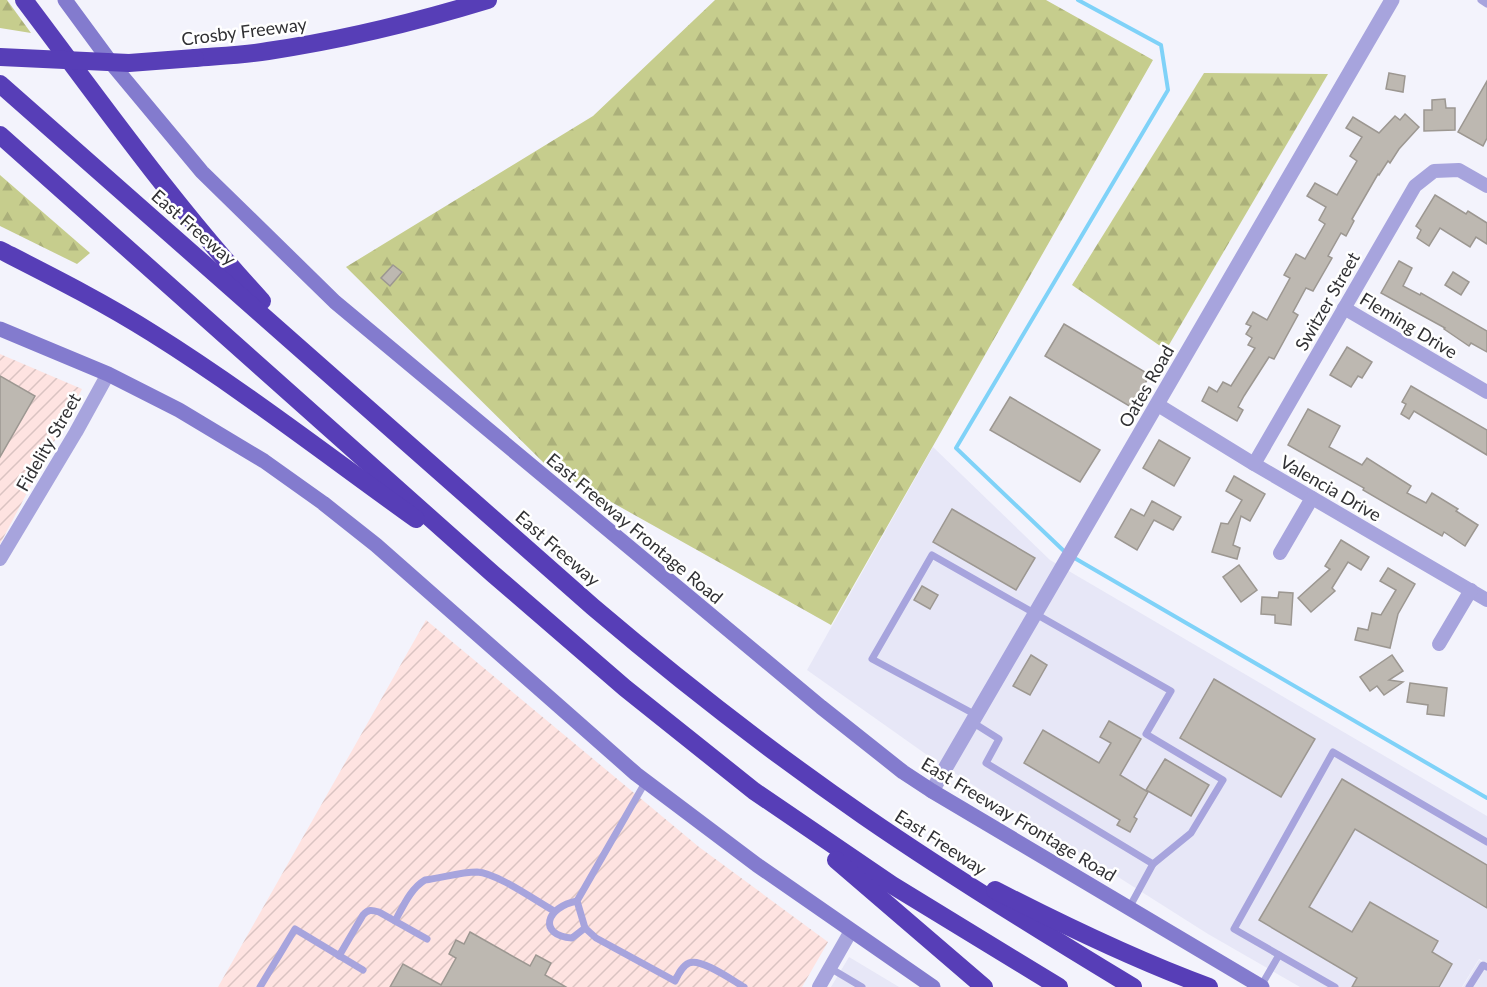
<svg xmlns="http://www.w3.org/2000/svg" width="1487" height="987" font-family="Lato,sans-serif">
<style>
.built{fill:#e7e7f7}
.industrial{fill:url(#industrial-furrows)}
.forest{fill:url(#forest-firs)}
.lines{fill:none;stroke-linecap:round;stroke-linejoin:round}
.stream{stroke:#7fd2f8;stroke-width:4}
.building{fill:#bdb8b1;stroke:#9c9791;stroke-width:1.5}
.service{stroke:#a7a4dd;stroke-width:7}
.minor{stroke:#a7a4dd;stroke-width:14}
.tertiary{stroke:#a7a4dd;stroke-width:15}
.secondary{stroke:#837bce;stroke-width:15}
.motorway{stroke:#573eb7;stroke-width:18}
.motorway-bridge{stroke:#573eb7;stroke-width:18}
.labels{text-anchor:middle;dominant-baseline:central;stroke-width:5;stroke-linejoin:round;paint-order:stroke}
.street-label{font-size:18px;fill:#313134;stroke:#fff}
</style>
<defs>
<pattern id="industrial-furrows" width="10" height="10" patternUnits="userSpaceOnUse" patternTransform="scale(1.5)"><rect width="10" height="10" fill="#fee3e1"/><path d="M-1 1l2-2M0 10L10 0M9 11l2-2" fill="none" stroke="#dac3c2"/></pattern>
<pattern id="forest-firs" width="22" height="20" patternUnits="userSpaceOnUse" patternTransform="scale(1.5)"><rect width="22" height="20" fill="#c6cd8d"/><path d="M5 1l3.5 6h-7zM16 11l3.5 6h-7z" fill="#abb07a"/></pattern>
</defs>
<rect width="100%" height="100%" fill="#f3f3fc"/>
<g class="built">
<polygon points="933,447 1050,560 1487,816 1487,963 1479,959 1462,987 1300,987 1208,934 937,762 807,670"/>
<polygon points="849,957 899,987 831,987"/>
<polygon points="1479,960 1487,965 1487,987 1463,987"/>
</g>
<g class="industrial">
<polygon points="0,354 82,389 0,544"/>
<polygon points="426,620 699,847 828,942 802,987 218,987"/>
</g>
<g class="forest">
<polygon points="0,0 7,0 31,33 0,28"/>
<polygon points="715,0 1046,0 1153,60 831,625 547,466 346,267 593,116"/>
<polygon points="1204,73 1328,74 1166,350 1072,285"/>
<polygon points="0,175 90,253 77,264 0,226"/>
</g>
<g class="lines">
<g class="stream">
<polyline points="1065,552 956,448 1168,90 1161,45 1078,0"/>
<polyline points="1071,556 1487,798"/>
</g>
</g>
<g class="building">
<polygon points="1389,73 1405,76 1403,92 1386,89"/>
<polygon points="1487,81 1487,138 1483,146 1458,132"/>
<polygon points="1445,99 1446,108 1455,108 1455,130 1424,131 1424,110 1432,110 1432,100"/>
<polygon points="1405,114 1419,127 1399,149 1390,163 1388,161 1379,175 1378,174 1352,219 1354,221 1346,236 1341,233 1328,256 1332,258 1313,291 1306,288 1293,312 1298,315 1274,359 1269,357 1244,396 1238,407 1243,410 1237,421 1202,401 1209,387 1217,392 1223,382 1231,386 1255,348 1248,345 1252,338 1246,334 1251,326 1246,324 1253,312 1267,320 1290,278 1284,275 1296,254 1305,259 1325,224 1319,220 1326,207 1307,196 1315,183 1337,195 1357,161 1350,156 1362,137 1346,128 1353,117 1379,133 1395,116 1400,120"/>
<polygon points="1435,195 1466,214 1468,211 1487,223 1487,244 1476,237 1470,247 1440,228 1429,246 1417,238 1421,230 1416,226"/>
<polygon points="1399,261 1412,268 1403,286 1420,295 1421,293 1487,331 1487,352 1471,343 1469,346 1444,329 1445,328 1381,293"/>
<polygon points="393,265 402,272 390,286 381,278"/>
<polygon points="1453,272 1469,282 1461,295 1445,285"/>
<polygon points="1064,324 1150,375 1131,407 1045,356"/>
<polygon points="1347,347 1372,362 1362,378 1358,376 1351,387 1330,375"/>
<polygon points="0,376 35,396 0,457"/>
<polygon points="1411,386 1487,430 1487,455 1414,411 1409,419 1401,414 1406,404 1402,402"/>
<polygon points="1010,397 1100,450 1080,482 990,430"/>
<polygon points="1308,409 1340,426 1329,447 1362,465 1367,458 1411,486 1407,493 1426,503 1432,493 1458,509 1456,511 1478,525 1465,546 1444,532 1442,536 1363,490 1364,488 1288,445"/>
<polygon points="1159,440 1190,458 1174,486 1143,468"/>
<polygon points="1234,476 1265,494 1250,521 1241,516 1233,545 1240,548 1237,559 1212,552 1221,523 1228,524 1242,500 1226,491"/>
<polygon points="1152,501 1181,517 1173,530 1154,520 1137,550 1115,537 1131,509 1144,516"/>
<polygon points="952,509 1035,558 1016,590 933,542"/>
<polygon points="1341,540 1369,557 1361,570 1348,562 1332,588 1335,591 1311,612 1298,598 1330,569 1325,566"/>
<polygon points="1239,565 1257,590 1241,602 1223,577"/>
<polygon points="1388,568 1415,584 1398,614 1390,648 1355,640 1358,628 1368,630 1372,613 1381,615 1396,590 1380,581"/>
<polygon points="922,586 938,595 930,609 914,600"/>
<polygon points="1279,592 1293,593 1291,625 1275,623 1275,615 1261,614 1262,597 1278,598"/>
<polygon points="1031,655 1047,665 1030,695 1013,686"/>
<polygon points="1392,655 1403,671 1389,680 1403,682 1384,695 1377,686 1370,691 1360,677"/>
<polygon points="1214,679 1315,739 1281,797 1180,738"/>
<polygon points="1410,683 1447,688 1444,716 1427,714 1428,705 1407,702"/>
<polygon points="1109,721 1141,739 1120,775 1148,792 1134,817 1137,819 1130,832 1117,825 1120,820 1024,763 1043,730 1099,763 1111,743 1100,737"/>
<polygon points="1165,759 1209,785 1191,816 1146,790"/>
<polygon points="1342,779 1487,865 1487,908 1355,829 1309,907 1352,932 1370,902 1438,941 1432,952 1452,964 1439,987 1352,987 1357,978 1259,920"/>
<polygon points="470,932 530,966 536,955 551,963 545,975 566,987 390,987 403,964 441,985 456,958 449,954 456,940 464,944"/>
</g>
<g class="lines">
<g class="service">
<polyline points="1481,0 1487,4"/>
<polyline points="976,715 872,659 932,555 1171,691 1146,734 1223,780 1191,833 1153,864"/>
<polyline points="972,722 999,739 986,763 1153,864 1129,908"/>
<path d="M646,781l-69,120 8,27 11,10 79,43c3,-6 7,-15 14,-18 12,-5 43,17 55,24"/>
<path d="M577,901c-31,6 -40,34 -5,37l13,-10"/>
<path d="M395,921c8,-14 15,-32 30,-41 17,-2 35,-8 52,-8 20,1 59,29 77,39"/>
<path d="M339,956l24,-41c5,-6 9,-5 16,-3l48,27"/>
<polyline points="830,968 862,987"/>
<polyline points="1261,986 1279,955"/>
<polyline points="260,987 295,929 363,970"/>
<polyline points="1335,987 1234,929 1333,752 1487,842"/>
<polyline points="1469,987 1483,965 1487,967"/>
</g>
<g class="minor">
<polyline points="1344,308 1487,392"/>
<polyline points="1158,405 1254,464 1487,600"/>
<polyline points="1254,464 1415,186 1434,171 1459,170 1487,186"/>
<polyline points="1280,553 1312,498"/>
<polyline points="0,559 76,432 108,374"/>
<polyline points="1439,644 1471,590"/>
<polyline points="819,987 851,931"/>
</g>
<polyline class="tertiary" points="932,791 1392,0"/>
<g class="secondary">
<polyline points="65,0 112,64 202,172 335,302 821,707 903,772 932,791 1262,987"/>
<polyline points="0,329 108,374 179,410 264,461 323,503 376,545 636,774 757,865 933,987"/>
</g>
<g class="motorway">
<path d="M24,0c77,102 151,207 238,301"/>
<path d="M195,58c24,-2 49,-3 73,-7 75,-11 148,-29 220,-51"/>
<path d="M0,84l593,523c87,74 177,144 271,209 87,60 178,116 269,171"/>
<polyline points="0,135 493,574 625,688 754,791 892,885 1059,987"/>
<path d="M0,250c51,26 103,52 152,83 91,57 176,123 264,186"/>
<polyline points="836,860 984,987"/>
<path d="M995,890c70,36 140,70 214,97"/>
</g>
<polyline class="motorway-bridge" points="0,57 129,63 195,58"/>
</g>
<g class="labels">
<g class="street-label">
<text transform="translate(244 31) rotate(-7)">Crosby Freeway</text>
<text transform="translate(194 227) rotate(41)">East Freeway</text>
<text transform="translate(1327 301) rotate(-60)">Switzer Street</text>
<text transform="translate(1409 325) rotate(31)">Fleming Drive</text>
<text transform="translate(1146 386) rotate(-60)">Oates Road</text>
<text transform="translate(48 442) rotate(-60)">Fidelity Street</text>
<text transform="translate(1331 488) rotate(30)">Valencia Drive</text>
<text transform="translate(635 528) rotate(40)">East Freeway Frontage Road</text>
<text transform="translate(558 548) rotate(41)">East Freeway</text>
<text transform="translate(1019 819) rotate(31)">East Freeway Frontage Road</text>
<text transform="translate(941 842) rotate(33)">East Freeway</text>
</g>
</g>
</svg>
